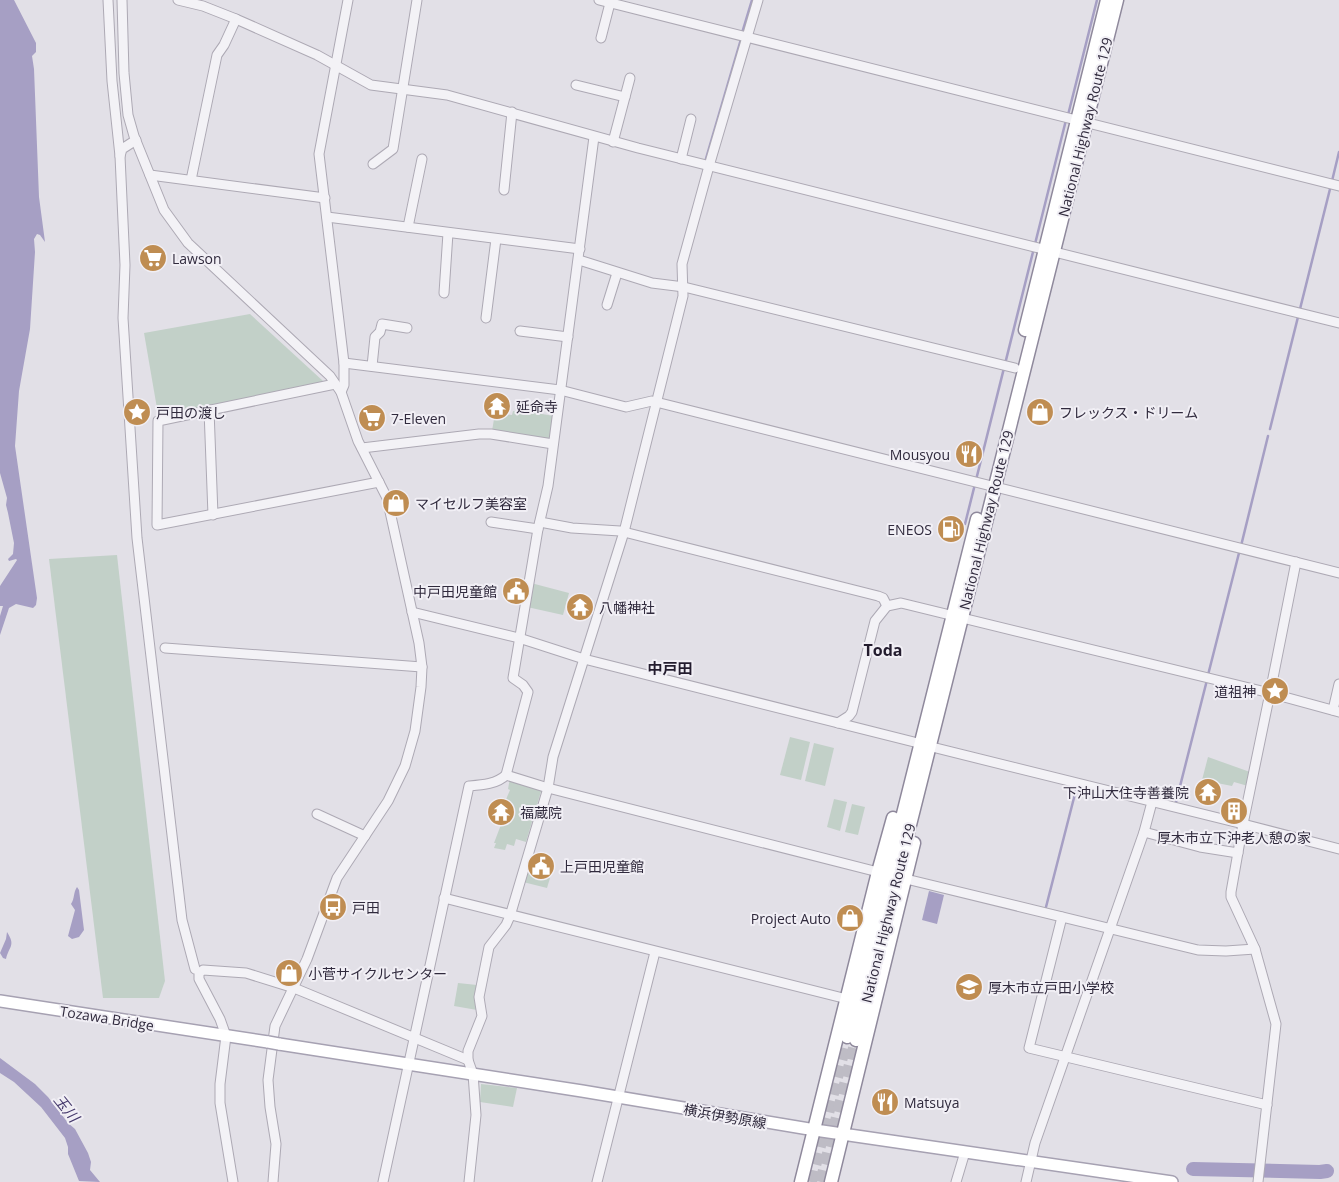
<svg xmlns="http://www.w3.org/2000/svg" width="1339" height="1182" font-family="'Open Sans','Noto Sans JP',sans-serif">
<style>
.green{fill:#c2d0c8}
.water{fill:#a69fc4}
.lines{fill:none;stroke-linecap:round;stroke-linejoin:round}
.stream{stroke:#a69fc4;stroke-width:2.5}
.river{stroke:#a69fc4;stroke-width:14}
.highway-tunnel{stroke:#bebcc5;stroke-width:12;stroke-dasharray:12 6;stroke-linecap:butt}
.minor-casing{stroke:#ada9b4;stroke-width:11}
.major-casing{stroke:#a6a1b2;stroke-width:14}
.highway-casing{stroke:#8f899c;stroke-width:15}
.minor{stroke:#f3f2f6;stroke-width:9}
.major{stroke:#fff;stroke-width:11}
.highway{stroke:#fff;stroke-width:12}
.major-bridge-casing{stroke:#a6a1b2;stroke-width:14;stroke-linecap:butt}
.major-bridge{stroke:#fff;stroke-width:11}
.labels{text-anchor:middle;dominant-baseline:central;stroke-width:4;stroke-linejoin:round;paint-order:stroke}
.street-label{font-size:14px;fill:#302a3d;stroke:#f1eff5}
.poi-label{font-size:14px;fill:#302a3d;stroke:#f1eff5;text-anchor:start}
.neighbourhood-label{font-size:15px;font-weight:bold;fill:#231c2e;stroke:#f1eff5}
.water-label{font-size:15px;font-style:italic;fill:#45396c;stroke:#f1eff5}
.quarter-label{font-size:16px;font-weight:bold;fill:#231c2e;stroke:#f1eff5}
</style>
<rect width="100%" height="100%" fill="#e2e0e7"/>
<g class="green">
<polygon points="250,314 323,381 323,385 159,420 144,333"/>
<polygon points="518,410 554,416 550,440 492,431 495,413 512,415 513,411 518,412"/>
<polygon points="117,555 165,981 159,998 103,998 49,559"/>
<polygon points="531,583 569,593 563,615 527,607"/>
<polygon points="790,737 810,742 801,780 780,775"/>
<polygon points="814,743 834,748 825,786 805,781"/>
<polygon points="1208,757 1250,772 1248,786 1234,782 1232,786 1202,780"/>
<polygon points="510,778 542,788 526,842 516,839 514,846 507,844 505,850 494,848 496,843 494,843 502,822 498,818 510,790 508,789"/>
<polygon points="834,799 847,802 840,831 827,827"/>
<polygon points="852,804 865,807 858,835 845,832"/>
<polygon points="526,872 550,878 547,888 523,882"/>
<polygon points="458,983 477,985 477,1010 454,1006"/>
<polygon points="481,1084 517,1088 513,1107 480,1102"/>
</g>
<g class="water">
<polygon points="0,0 14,0 36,43 36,52 32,56 34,69 39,197 45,242 40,235 37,234 34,239 35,252 30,329 19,391 15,446 37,598 36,605 33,608 16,604 9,608 0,635 0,616 3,606 0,606 0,586 17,560 16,559 9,561 8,559 13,554 14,543 8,513 6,505 7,498 0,473"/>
<path d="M77,887l2,3 5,40 -5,7 -7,2 -4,-3 7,-26 -4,-6c4,-6 2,-11 6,-17z"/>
<polygon points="929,891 944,895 937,924 922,920"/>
<path d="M7,932c9,14 2,14 -1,27l-3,-1 -3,-5 6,-14z"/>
<polygon points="0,1058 35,1084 48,1097 68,1123 75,1129 88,1153 91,1162 90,1170 100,1182 79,1181 68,1154 68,1147 65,1138 41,1107 14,1082 0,1073"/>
</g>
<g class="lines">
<g class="stream">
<polyline points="742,33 752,0"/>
<polyline points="1068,115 1097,0"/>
<polyline points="705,162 741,39"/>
<polyline points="1332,181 1339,152"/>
<polyline points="1270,429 1330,189"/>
<polyline points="965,524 1066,120"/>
<polyline points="1241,546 1268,436"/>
<polyline points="1208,675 1239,553"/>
<polyline points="1175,806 1207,680"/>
<polyline points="1046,907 1077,786"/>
</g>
<polyline class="river" points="1193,1169 1320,1172 1327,1171"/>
<g class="highway-tunnel">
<polyline points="811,1182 847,1037"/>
<polyline points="821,1182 856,1040"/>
</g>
<g class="minor-casing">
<g id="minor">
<polyline points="108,0 112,81 120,156 125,265 123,318 137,538 182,920 195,969"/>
<polyline points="122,0 124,73 128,115 134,136 164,210 188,243 330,376 341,392 358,441 387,498 419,643 422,667 421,687 415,731 405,766 388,801 337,878 307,959 275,1026 268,1080 270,1107 276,1144 273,1182"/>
<polyline points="178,0 203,6 236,19 317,55 371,85 447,95 638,148 1339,323"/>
<polyline points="599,0 1339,186"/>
<polyline points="601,38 610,3"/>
<polyline points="576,85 625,97"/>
<polyline points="613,142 630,78"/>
<polyline points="120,156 122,149 136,140"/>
<polyline points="681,159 691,119"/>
<polyline points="373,164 393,149 417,0"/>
<polyline points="150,175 325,198"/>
<polyline points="191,180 217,55 224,45 236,19"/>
<polyline points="504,190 512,112"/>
<polyline points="327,217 580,249"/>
<polyline points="408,227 422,159"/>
<polyline points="579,260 652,283 684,287 1015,368"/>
<polyline points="444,293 448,233"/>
<polyline points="607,305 617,273"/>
<polyline points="486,318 496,239"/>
<polyline points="520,331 568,337"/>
<polyline points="344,363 560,390 626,407 652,401 1339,573"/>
<polyline points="372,366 375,337 380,332 382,324 407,328"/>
<polyline points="335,384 158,421 157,525 379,482"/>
<polyline points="341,392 344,385 344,363 319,154 348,0"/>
<polyline points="209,410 213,515"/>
<polyline points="362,448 479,434 491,434 553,444"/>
<polyline points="491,522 538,529"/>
<polyline points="540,522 572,528 620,531 878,596 883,598 887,606"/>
<polyline points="412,612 519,638 584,659 914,742"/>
<polyline points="165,648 422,667"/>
<polyline points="1333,710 1339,684"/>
<polyline points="838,723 849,716 852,712 875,621 887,606 901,603 1270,693 1296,562"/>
<polyline points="936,748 1243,824 1270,693 1339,712"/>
<polyline points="506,775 548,788 878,872"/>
<polyline points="317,814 365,836"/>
<polyline points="1144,832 1200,847 1238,853"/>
<polyline points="906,879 1198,950 1226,951 1255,949"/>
<polyline points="444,898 847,999"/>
<polyline points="1062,917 1029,1048 1267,1105"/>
<polyline points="233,1182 220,1103 220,1084 226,1036 220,1019 199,979 199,973 203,970 246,973 294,988 468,1060"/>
<path d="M383,1182l86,-396c13,-1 28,-2 37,-11l22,-83 -5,-7 -10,-7 25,-149 10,-43 46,-349"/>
<polyline points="469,1182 476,1115 473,1074 468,1060 468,1051 482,1016 479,997 489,947 506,925 510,916 548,788 553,757 624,532 683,296 682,264 709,166 758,0"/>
<polyline points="597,1182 655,952"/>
<polyline points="956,1182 965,1152"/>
<polyline points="1026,1182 1035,1143 1144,832 1152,802"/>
<polyline points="1258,1182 1276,1024 1255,949 1231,897 1231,892 1243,824 1339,849"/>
</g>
</g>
<g class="major-casing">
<g id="major">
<polyline points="0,1001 268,1042"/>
<polyline points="279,1044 582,1091 815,1130 1172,1182"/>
</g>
</g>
<g class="highway-casing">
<g id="highway">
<polyline points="1025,330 1107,0"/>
<polyline points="847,1037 977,519"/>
<polyline points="856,1040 1117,0"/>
<polyline points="801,1182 878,872 893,818"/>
<polyline points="831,1182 914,843"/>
</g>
</g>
<use href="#minor" class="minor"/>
<use href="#major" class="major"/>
<use href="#highway" class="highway"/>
<g class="major-bridge-casing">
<polyline id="major-bridge" points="268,1042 279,1044"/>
</g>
<use href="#major-bridge" class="major-bridge"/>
</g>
<defs>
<g id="supermarket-disc" transform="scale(1.4375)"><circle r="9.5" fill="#bf8d52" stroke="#f1eff5"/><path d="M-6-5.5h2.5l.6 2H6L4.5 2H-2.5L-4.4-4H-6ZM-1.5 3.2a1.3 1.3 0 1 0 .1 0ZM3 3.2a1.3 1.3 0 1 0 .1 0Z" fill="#fff"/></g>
<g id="temple-disc" transform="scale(1.4375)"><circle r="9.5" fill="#bf8d52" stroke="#f1eff5"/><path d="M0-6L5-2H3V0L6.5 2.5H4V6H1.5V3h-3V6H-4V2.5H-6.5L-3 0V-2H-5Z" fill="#fff"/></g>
<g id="sight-disc" transform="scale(1.4375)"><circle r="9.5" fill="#bf8d52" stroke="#f1eff5"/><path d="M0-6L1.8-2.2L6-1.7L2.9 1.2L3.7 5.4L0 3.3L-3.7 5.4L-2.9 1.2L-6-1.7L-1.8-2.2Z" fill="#fff"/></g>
<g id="shop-disc" transform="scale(1.4375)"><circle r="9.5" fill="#bf8d52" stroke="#f1eff5"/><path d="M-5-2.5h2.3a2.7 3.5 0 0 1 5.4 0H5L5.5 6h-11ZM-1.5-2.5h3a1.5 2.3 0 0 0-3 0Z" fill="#fff"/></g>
<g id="restaurant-disc" transform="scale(1.4375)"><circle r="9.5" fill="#bf8d52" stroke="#f1eff5"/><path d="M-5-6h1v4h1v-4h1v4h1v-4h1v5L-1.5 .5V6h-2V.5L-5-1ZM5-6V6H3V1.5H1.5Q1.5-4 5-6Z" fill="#fff"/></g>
<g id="fuel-disc" transform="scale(1.4375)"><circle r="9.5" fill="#bf8d52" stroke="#f1eff5"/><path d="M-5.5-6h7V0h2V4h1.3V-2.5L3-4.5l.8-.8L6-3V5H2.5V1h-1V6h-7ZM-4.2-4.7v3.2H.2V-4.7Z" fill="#fff"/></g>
<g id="civic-disc" transform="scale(1.4375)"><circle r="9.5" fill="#bf8d52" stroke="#f1eff5"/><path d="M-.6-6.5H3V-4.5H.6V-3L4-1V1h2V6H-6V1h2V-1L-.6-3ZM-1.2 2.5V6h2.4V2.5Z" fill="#fff"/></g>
<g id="building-disc" transform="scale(1.4375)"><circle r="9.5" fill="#bf8d52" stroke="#f1eff5"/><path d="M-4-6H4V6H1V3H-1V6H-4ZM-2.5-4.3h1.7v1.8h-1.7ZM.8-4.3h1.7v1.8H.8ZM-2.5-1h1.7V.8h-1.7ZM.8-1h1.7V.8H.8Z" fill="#fff"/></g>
<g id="bus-disc" transform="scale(1.4375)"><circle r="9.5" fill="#bf8d52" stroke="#f1eff5"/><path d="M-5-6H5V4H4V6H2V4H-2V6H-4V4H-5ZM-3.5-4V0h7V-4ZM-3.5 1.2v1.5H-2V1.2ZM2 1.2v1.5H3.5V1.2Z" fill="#fff"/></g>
<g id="school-disc" transform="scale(1.4375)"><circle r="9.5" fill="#bf8d52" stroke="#f1eff5"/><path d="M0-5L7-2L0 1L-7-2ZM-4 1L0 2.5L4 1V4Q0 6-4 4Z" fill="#fff"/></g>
</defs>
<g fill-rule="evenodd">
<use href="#supermarket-disc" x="153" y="258"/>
<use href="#temple-disc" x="497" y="406"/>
<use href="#sight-disc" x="137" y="412"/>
<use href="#shop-disc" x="1040" y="412"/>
<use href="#supermarket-disc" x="372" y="418"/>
<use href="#restaurant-disc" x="969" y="454"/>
<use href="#shop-disc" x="396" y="503"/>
<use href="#fuel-disc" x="951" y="529"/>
<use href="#civic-disc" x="516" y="591"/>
<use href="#temple-disc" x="580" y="607"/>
<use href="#sight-disc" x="1275" y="691"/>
<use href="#temple-disc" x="1208" y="792"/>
<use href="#building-disc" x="1234" y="811"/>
<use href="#temple-disc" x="501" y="812"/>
<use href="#civic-disc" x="541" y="866"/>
<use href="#bus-disc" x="333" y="907"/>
<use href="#shop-disc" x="850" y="918"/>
<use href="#shop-disc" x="289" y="973"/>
<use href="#school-disc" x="969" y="987"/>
<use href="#restaurant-disc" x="885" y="1102"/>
</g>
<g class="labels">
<g class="street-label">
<text transform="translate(1085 127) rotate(-76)">National Highway Route 129</text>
<text transform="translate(986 520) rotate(-76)">National Highway Route 129</text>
<text transform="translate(888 913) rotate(-76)">National Highway Route 129</text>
<text transform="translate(107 1018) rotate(9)">Tozawa Bridge</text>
<text transform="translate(725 1116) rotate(10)">横浜伊勢原線</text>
</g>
<g class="poi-label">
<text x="172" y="258">Lawson</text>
<text x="516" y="406">延命寺</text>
<text x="156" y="412">戸田の渡し</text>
<text x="1059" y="412">フレックス・ドリーム</text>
<text x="391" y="418">7-Eleven</text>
<text x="950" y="454" text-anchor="end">Mousyou</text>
<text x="415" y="503">マイセルフ美容室</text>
<text x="932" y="529" text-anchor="end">ENEOS</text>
<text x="497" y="591" text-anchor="end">中戸田児童館</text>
<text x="599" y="607">八幡神社</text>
<text x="1256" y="691" text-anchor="end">道祖神</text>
<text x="1189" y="792" text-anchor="end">下沖山大住寺善養院</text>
<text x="520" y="812">福蔵院</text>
<text x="1234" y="837" text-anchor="middle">厚木市立下沖老人憩の家</text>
<text x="560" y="866">上戸田児童館</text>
<text x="352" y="907">戸田</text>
<text x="831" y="918" text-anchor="end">Project Auto</text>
<text x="308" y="973">小菅サイクルセンター</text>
<text x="988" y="987">厚木市立戸田小学校</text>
<text x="904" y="1102">Matsuya</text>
</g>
<g class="neighbourhood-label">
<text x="670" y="668">中戸田</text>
</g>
<g class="water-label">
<text transform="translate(67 1108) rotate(51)">玉川</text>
</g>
<g class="quarter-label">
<text x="883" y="650">Toda</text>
</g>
</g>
</svg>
